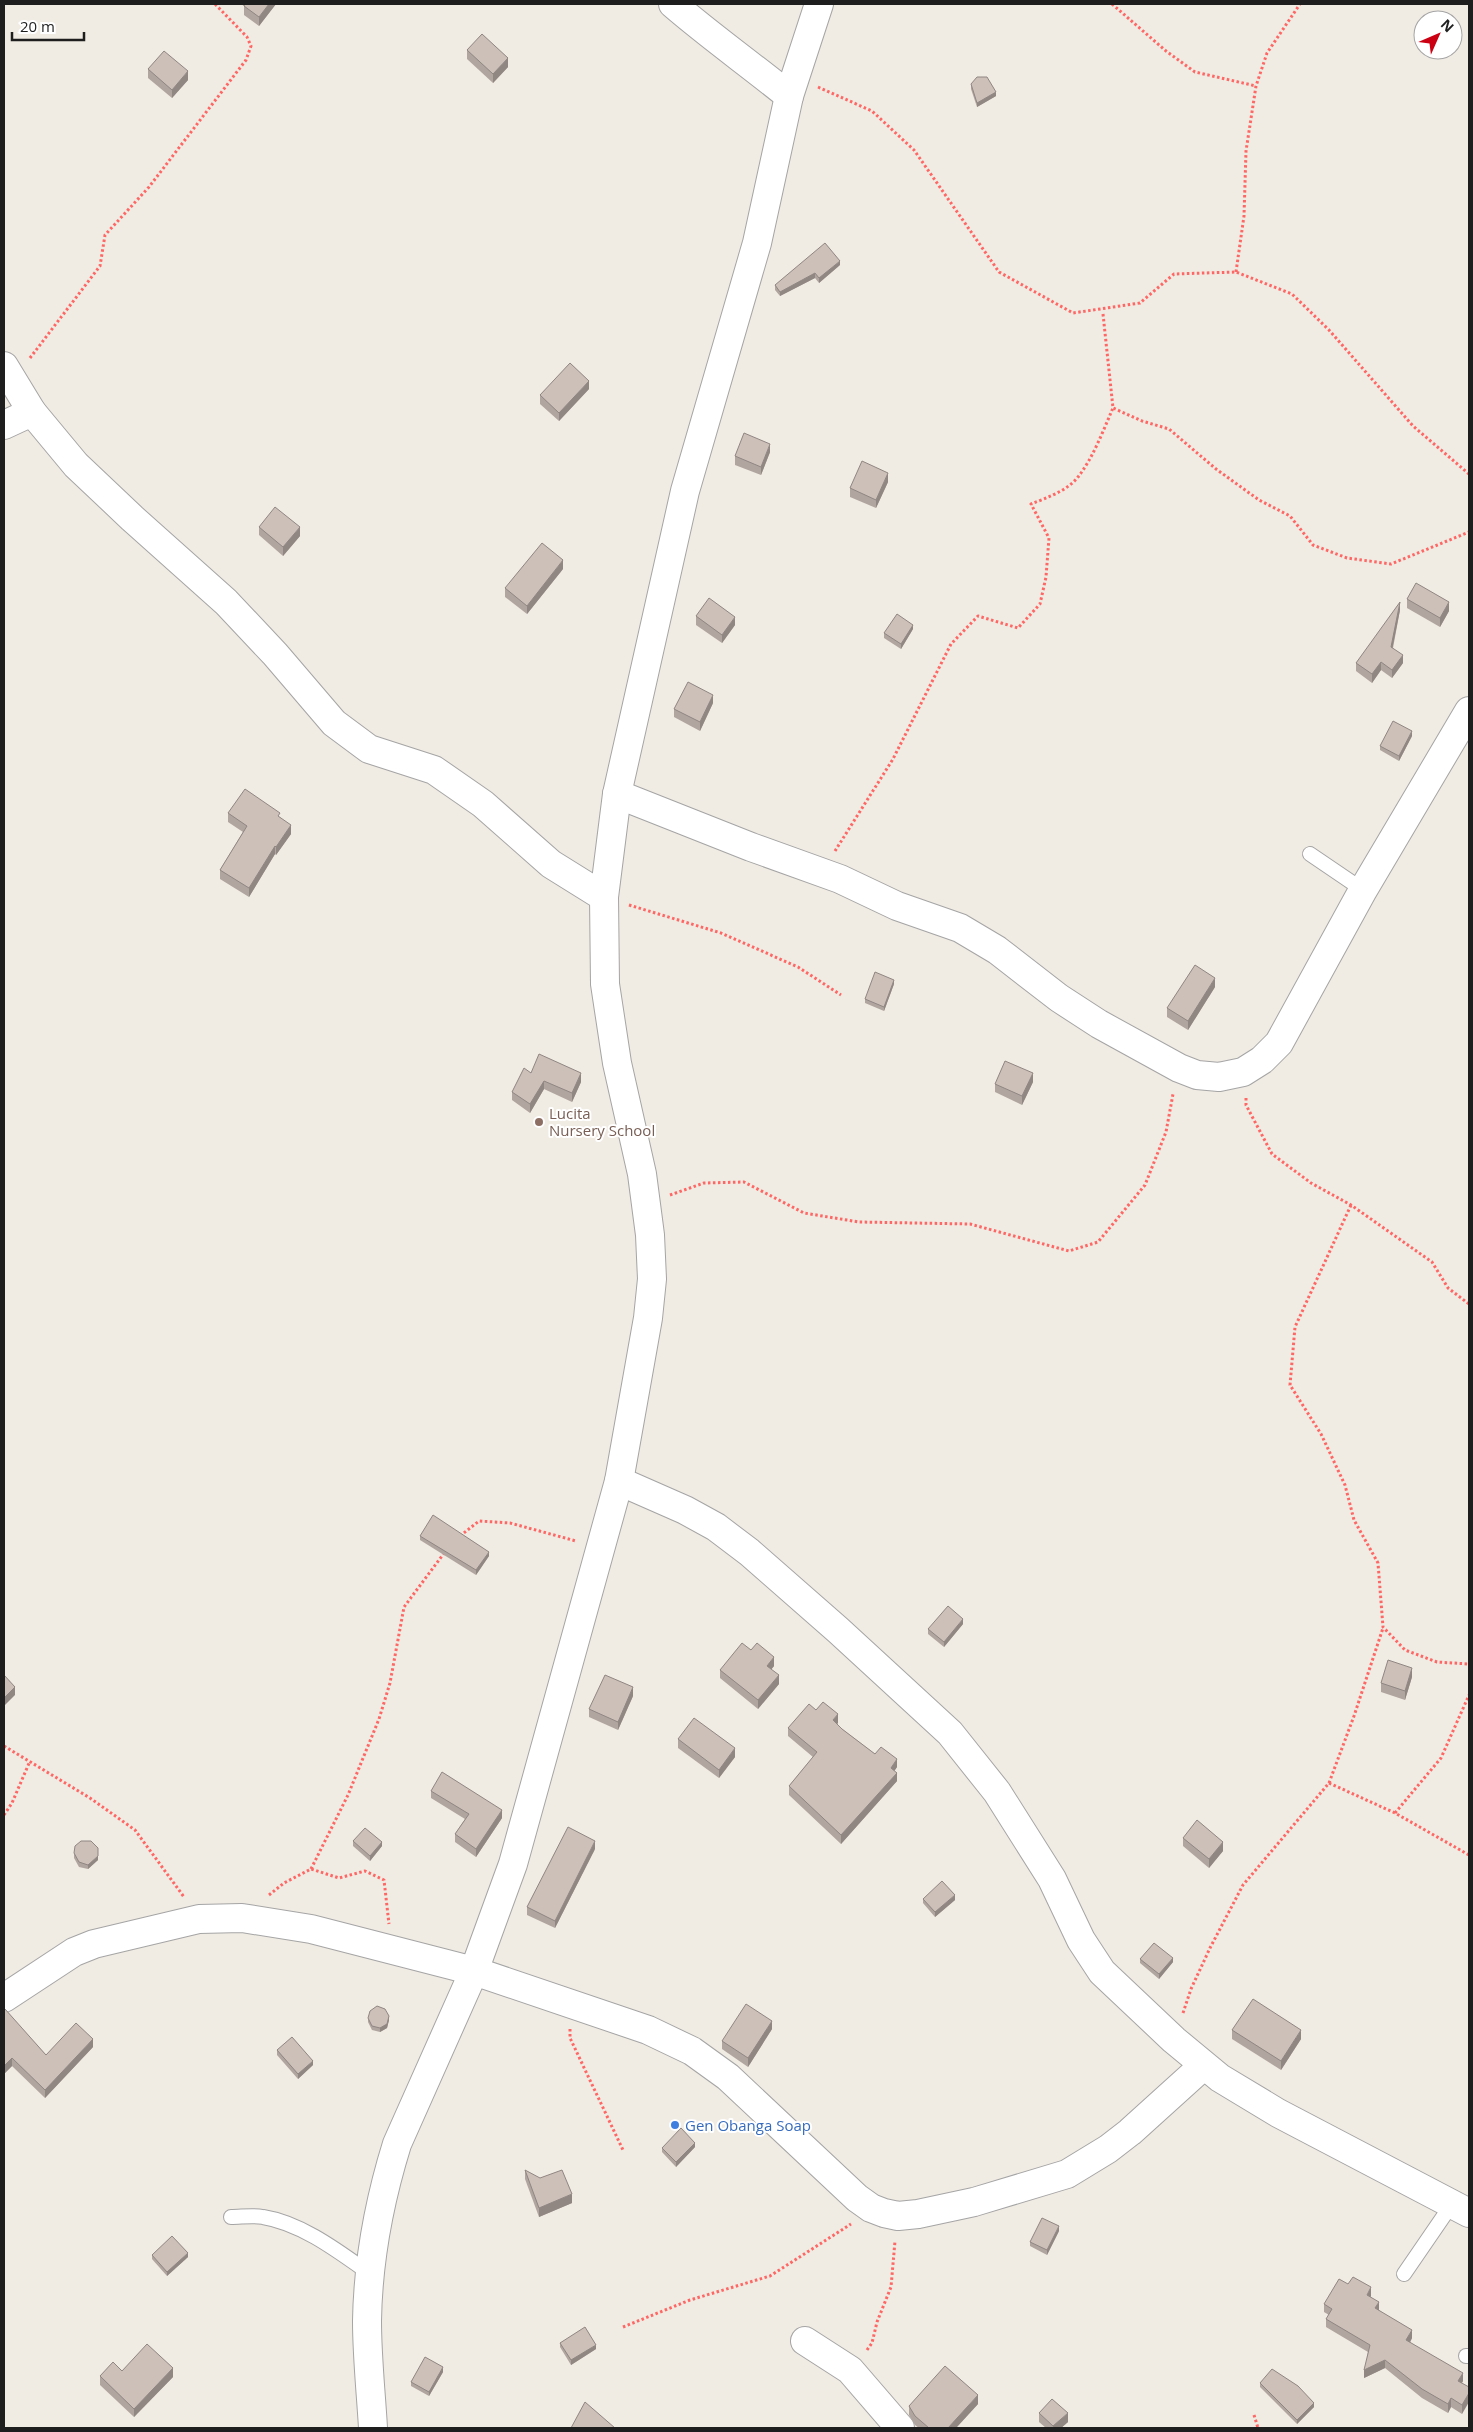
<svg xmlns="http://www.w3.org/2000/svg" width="1473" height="2432" font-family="'Open Sans',sans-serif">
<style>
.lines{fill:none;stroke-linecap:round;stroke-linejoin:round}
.service-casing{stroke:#a5a5a5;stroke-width:16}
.minor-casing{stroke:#a5a5a5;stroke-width:30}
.tertiary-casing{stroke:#a5a5a5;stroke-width:30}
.path{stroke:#ff6765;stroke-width:3;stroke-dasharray:2.5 2.5;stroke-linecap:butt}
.service{stroke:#fff;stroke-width:14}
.minor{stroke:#fff;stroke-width:28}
.tertiary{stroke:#fff;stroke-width:28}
.wall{fill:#b0a59f}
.shaded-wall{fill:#908682}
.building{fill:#cdc0b9;stroke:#908682}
.education-dot{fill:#8d6e63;stroke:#fff;stroke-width:2}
.shop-dot{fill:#3f7fe0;stroke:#fff;stroke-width:2}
.labels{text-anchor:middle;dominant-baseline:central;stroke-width:4;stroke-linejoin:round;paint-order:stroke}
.education-label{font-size:15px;fill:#785e54;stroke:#fff;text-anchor:start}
.shop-label{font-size:15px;fill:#366cbe;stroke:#fff;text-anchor:start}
</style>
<rect width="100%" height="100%" fill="#f0ebe3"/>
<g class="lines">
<g class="service-casing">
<g id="service">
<polyline points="1310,854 1363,890"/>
<path d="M231,2217c10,0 22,-2 32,0 38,6 75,34 106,56"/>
<polyline points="1404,2274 1452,2204"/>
<polyline points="1466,2356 1469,2356"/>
</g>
</g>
<g class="minor-casing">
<g id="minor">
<path d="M673,4c37,32 78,61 116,92"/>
<polyline points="4,366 32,412 76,465 132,518 226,602 275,654 334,723 369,749 434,770 483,804 551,864 604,897"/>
<polyline points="4,425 32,412"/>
<polyline points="617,794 751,847 840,879 897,906 960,928 997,950 1059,998 1099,1024 1179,1068 1197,1075 1219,1077 1243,1072 1262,1060 1279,1043 1363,890 1469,711"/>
<polyline points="619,1481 685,1510 716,1527 749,1552 838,1630 950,1733 997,1792 1052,1879 1081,1940 1102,1972 1174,2040 1220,2078 1278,2113 1469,2213"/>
<polyline points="4,1998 74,1952 94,1944 199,1919 242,1918 311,1929 474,1971 648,2030 692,2051 728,2077 857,2198 871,2208 884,2213 898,2216 918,2214 974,2202 1067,2174 1108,2149 1130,2132 1203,2066"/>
<polyline points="805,2341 850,2370 900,2428"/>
</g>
</g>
<g class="tertiary-casing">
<path id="tertiary" d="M373,2428c-2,-35 -6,-71 -6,-107 1,-61 12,-119 30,-177l77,-173 39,-107 106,-383 29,-163 4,-39 -2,-44 -8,-61 -25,-111 -12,-79 -1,-87 13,-103 68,-303 72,-248 32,-147 30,-92"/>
</g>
<g class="path">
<polyline points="1112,4 1166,51 1195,72 1256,86"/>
<polyline points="818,87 872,111 914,150 999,272 1073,313 1140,303 1174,274 1236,272 1292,294 1329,330 1413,426 1469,474"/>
<polyline points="1236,272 1244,216 1246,151 1256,86 1267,53 1300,4"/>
<polyline points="1103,314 1113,408 1142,421 1169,429 1216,469 1259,500 1290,516 1313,545 1347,558 1391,564 1469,532"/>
<polyline points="30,358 100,266 105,235 149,187 246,60 251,46 247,37 215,4"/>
<path d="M835,851l58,-92 58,-115 27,-28 40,12 22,-24 6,-27 3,-39 -18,-34c15,-6 36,-13 47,-27 15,-19 25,-46 35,-69"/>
<polyline points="629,905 721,933 798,967 841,995"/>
<polyline points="1246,1098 1246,1105 1272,1154 1311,1183 1351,1205 1432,1262 1448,1288 1469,1304"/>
<polyline points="670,1195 704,1183 744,1182 804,1213 859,1222 970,1224 1069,1251 1098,1242 1145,1185 1166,1132 1173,1094"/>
<polyline points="1351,1205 1295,1327 1290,1385 1321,1434 1345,1485 1354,1520 1378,1563 1383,1627 1405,1650 1437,1662 1469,1664"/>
<polyline points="460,1536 479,1521 510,1523 576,1541"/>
<polyline points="4,1746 90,1798 135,1830 184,1897"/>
<polyline points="1329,1783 1354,1716 1383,1628"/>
<polyline points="1395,1813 1441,1758 1469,1695"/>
<polyline points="4,1815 12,1803 30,1761"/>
<polyline points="311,1869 348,1795 379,1719 390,1683 404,1607 445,1552"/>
<polyline points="269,1895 284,1883 311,1869 339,1878 365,1871 384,1880 389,1924"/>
<polyline points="1183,2013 1191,1989 1210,1948 1243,1885 1329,1783 1395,1813 1469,1855"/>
<polyline points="570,2029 570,2038 623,2150"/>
<polyline points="623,2327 690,2300 770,2276 851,2224"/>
<polyline points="867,2350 872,2343 877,2322 891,2287 895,2241"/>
<polyline points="1254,2415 1258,2428"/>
</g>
<use href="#service" class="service"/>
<use href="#minor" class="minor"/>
<use href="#tertiary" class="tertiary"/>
</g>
<g class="wall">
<polygon points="241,4 276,4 259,26 244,15 244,6"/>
<polygon points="467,50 508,67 493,83 467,59"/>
<polygon points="148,69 188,80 172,98 148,78"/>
<polygon points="971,84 996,96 977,107 971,89"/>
<polygon points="840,265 819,283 815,278 780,296 775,290 775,285"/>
<polygon points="589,389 559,421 540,404 540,395"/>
<polygon points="770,452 761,475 735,465 735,456"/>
<polygon points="888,482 876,508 850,497 850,488"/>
<polygon points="259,527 300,536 283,556 259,535"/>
<polygon points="563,569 527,614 505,597 505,588"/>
<polygon points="1407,599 1449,611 1440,627 1407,608"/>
<polygon points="1400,610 1393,648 1403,663 1392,678 1381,670 1372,683 1356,671 1356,663"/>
<polygon points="696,616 735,625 722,643 696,625"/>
<polygon points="913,629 901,649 884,638 884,633"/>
<polygon points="713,703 700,731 674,717 674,709"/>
<polygon points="1412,736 1399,761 1380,750 1380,746"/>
<polygon points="228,813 280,817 291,834 276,855 275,854 249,897 220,879 220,870 243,832 228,822"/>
<polygon points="894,984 884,1011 865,1003 865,999"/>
<polygon points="1215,987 1188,1030 1167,1017 1167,1008"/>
<polygon points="531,1073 581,1082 572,1102 544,1089 530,1113 512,1100 512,1092"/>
<polygon points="1033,1082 1022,1105 995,1092 995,1084"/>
<polygon points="420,1536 489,1556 476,1575 420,1540"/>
<polygon points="963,1624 944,1647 928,1634 928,1629"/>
<polygon points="751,1650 774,1666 771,1669 779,1684 758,1709 720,1678 720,1670"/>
<polygon points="1412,1677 1405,1700 1381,1692 1381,1683"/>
<polygon points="633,1696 618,1730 589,1717 589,1709"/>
<polygon points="816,1710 838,1723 837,1724 842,1729 875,1754 897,1767 894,1771 897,1781 841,1844 789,1795 789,1786 813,1757 788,1736 788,1728"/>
<polygon points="678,1739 735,1757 719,1778 678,1748"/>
<polygon points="431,1791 502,1818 476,1857 455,1842 455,1834 465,1819 431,1798"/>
<polygon points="1183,1838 1223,1851 1209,1868 1183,1846"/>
<polygon points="353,1841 382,1846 370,1861 353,1846"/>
<polygon points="595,1849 555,1928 527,1915 527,1907"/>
<polygon points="74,1853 98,1860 88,1869 79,1867 74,1858"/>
<polygon points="923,1899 955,1900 935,1917 923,1903"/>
<polygon points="1140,1959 1173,1962 1159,1979 1140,1963"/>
<polygon points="4,2010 46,2055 93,2047 45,2098 12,2066 4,2074"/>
<polygon points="368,2018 389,2020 387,2028 380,2032 372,2030 368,2022"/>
<polygon points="772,2029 748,2067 722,2049 722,2041"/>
<polygon points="1232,2030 1301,2039 1281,2070 1232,2039"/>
<polygon points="277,2050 313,2065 298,2079 277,2055"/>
<polygon points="695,2147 676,2167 662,2152 662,2148"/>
<polygon points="525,2170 572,2203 539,2217 525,2179"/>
<polygon points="1059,2231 1047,2255 1030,2246 1030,2242"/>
<polygon points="152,2255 188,2257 167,2276 152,2259"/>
<polygon points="1371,2296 1370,2297 1379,2310 1412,2338 1410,2343 1463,2381 1462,2383 1469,2387 1462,2414 1451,2407 1448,2413 1422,2398 1385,2368 1364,2378 1368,2352 1326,2327 1326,2319 1329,2315 1324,2312 1324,2304"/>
<polygon points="560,2343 596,2349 571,2365 560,2347"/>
<polygon points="122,2371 173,2377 134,2417 100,2385 100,2376"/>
<polygon points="443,2372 429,2396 411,2386 411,2382"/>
<polygon points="1260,2383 1314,2407 1297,2424 1260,2387"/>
<polygon points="978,2404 956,2428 919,2428 915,2425 909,2415 909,2406"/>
<polygon points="1039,2413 1068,2422 1061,2428 1046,2428 1039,2422"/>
</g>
<g class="shaded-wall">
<polygon points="269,4 276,4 259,26 259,17"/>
<polygon points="508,58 508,67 493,83 493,74"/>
<polygon points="188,71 188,80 172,98 172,90"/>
<polygon points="996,92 996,96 977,107 977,103"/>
<polygon points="840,261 840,265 819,283 819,278"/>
<polygon points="815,273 815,278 780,296 780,292"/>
<polygon points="589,381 589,389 559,421 559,413"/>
<polygon points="770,444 770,452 761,475 761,467"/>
<polygon points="888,473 888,482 876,508 876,500"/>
<polygon points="300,527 300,536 283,556 283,547"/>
<polygon points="563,560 563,569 527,614 527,606"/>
<polygon points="1400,602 1400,610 1391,655 1391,647"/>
<polygon points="1449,602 1449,611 1440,627 1440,618"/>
<polygon points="735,617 735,625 722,643 722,635"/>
<polygon points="913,625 913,629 901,649 901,644"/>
<polygon points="1403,655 1403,663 1392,678 1392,670"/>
<polygon points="1381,662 1381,670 1372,683 1372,674"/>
<polygon points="713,695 713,703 700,731 700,722"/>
<polygon points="1412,731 1412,736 1399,761 1399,756"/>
<polygon points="291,825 291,834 276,855 276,847"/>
<polygon points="275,846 275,854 249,897 249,888"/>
<polygon points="1215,978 1215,987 1188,1030 1188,1021"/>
<polygon points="894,980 894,984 884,1011 884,1007"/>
<polygon points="581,1073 581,1082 572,1102 572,1093"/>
<polygon points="1033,1073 1033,1082 1022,1105 1022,1096"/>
<polygon points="544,1081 544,1089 530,1113 530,1104"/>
<polygon points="489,1552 489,1556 476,1575 476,1570"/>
<polygon points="963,1619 963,1624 944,1647 944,1642"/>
<polygon points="774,1657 774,1666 767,1675 767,1666"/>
<polygon points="1412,1668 1412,1677 1405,1700 1405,1691"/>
<polygon points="779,1675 779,1684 758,1709 758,1700"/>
<polygon points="15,1687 15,1695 4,1706 4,1698"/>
<polygon points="633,1687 633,1696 618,1730 618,1722"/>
<polygon points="838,1714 838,1723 833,1728 833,1720"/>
<polygon points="735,1748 735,1757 719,1778 719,1770"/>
<polygon points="897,1759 897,1767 891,1776 891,1768"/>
<polygon points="897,1773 897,1781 841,1844 841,1835"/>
<polygon points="502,1810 502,1818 476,1857 476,1849"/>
<polygon points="595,1841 595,1849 555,1928 555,1921"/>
<polygon points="382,1842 382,1846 370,1861 370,1856"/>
<polygon points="1223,1842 1223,1851 1209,1868 1209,1859"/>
<polygon points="98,1856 98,1860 88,1869 88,1865"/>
<polygon points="955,1895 955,1900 935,1917 935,1912"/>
<polygon points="1173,1958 1173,1962 1159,1979 1159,1974"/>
<polygon points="389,2016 389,2020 387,2028 380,2032 380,2028"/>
<polygon points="772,2021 772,2029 748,2067 748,2058"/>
<polygon points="1301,2030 1301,2039 1281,2070 1281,2061"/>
<polygon points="93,2039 93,2047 45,2098 45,2090"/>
<polygon points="12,2058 12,2066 4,2074 4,2066"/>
<polygon points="313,2061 313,2065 298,2079 298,2074"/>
<polygon points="695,2143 695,2147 676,2167 676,2162"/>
<polygon points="572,2194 572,2203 539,2217 539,2208"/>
<polygon points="1059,2226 1059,2231 1047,2255 1047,2250"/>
<polygon points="188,2253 188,2257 167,2276 167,2272"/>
<polygon points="1371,2287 1371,2296 1367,2303 1367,2295"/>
<polygon points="1379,2302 1379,2311 1375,2308"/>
<polygon points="1412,2330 1412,2338 1406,2349 1406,2340"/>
<polygon points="596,2345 596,2349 571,2365 571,2360"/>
<polygon points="1385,2360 1385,2368 1364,2378 1364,2370"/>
<polygon points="443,2367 443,2372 429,2396 429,2392"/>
<polygon points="173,2368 173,2377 134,2417 134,2409"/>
<polygon points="1463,2373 1463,2381 1458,2389 1458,2381"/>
<polygon points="1469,2393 1469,2402 1462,2414 1462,2405"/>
<polygon points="978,2395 978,2404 956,2428 948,2428"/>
<polygon points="1451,2398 1451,2407 1448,2413 1448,2404"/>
<polygon points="1314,2403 1314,2407 1297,2424 1297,2420"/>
<polygon points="1068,2413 1068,2422 1061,2428 1053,2428 1053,2426"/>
</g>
<g class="building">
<polygon points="245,4 269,4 259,17 244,6"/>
<polygon points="482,34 508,58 493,74 467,50"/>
<polygon points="164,51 188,71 172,90 148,69"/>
<polygon points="977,77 987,77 996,92 977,103 971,84"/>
<polygon points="825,243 840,261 819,278 815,273 780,292 775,285"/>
<polygon points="570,363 589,381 559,413 540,395"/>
<polygon points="744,433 770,444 761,467 735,456"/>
<polygon points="862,461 888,473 876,500 850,488"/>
<polygon points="275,507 300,527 283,547 259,527"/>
<polygon points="542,543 563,560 527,606 505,588"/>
<polygon points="1416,583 1449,602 1440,618 1407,599"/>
<polygon points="709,598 735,617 722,635 696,616"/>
<polygon points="1400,602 1391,647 1403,655 1392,670 1381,662 1372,674 1356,663"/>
<polygon points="897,614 913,625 901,644 884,633"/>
<polygon points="688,682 713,695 700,722 674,709"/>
<polygon points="1393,721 1412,731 1399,756 1380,746"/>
<polygon points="245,789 280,813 278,816 291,825 276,847 275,846 249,888 220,870 247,826 228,813"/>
<polygon points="1195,965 1215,978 1188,1021 1167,1008"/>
<polygon points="875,972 894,980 884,1007 865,999"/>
<polygon points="539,1054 581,1073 572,1093 544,1081 530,1104 512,1092 524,1068 531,1073"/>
<polygon points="1005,1061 1033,1073 1022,1096 995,1084"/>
<polygon points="433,1515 489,1552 476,1570 420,1536"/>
<polygon points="948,1606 963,1619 944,1642 928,1629"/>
<polygon points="742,1643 751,1650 757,1643 774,1657 767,1666 779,1675 758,1700 720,1670"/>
<polygon points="1388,1660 1412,1668 1405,1691 1381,1683"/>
<polygon points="4,1675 15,1687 4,1698"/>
<polygon points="605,1675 633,1687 618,1722 589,1709"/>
<polygon points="823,1702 838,1714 833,1720 842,1729 875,1754 881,1747 897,1759 891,1768 897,1773 841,1835 789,1786 817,1752 788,1728 809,1704 816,1710"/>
<polygon points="694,1718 735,1748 719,1770 678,1739"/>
<polygon points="442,1772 502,1810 476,1849 455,1834 469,1814 431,1791"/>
<polygon points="1197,1820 1223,1842 1209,1859 1183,1838"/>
<polygon points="568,1827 595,1841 555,1921 527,1907"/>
<polygon points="365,1828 382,1842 370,1856 353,1841"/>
<polygon points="81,1841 91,1841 98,1848 98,1856 88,1865 79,1862 74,1853 75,1846"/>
<polygon points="942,1881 955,1895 935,1912 923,1899"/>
<polygon points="1154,1943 1173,1958 1159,1974 1140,1959"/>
<polygon points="1253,1999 1301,2030 1281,2061 1232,2030"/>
<polygon points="746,2004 772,2021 748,2058 722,2041"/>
<polygon points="377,2006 385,2009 389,2016 387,2024 380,2028 372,2026 368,2018 370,2011"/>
<polygon points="5,2009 46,2055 76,2023 93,2039 45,2090 12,2058 4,2066 4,2010"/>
<polygon points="292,2037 313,2061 298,2074 277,2050"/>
<polygon points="681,2128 695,2143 676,2162 662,2148"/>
<polygon points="525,2170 540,2178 562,2170 572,2194 539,2208"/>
<polygon points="1042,2218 1059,2226 1047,2250 1030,2242"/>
<polygon points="172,2236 188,2253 167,2272 152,2255"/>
<polygon points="1353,2277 1371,2287 1367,2295 1379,2302 1375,2308 1412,2330 1406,2340 1463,2373 1458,2381 1469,2387 1469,2393 1462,2405 1451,2398 1448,2404 1422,2389 1385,2360 1364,2370 1370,2345 1326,2319 1332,2309 1324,2304 1339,2279 1348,2284"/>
<polygon points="585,2327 596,2345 571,2360 560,2343"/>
<polygon points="147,2344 173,2368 134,2409 100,2376 113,2362 122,2371"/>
<polygon points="425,2357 443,2367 429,2392 411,2382"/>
<polygon points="945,2366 978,2395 948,2428 929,2428 915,2416 909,2406"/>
<polygon points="1272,2369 1298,2386 1314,2403 1297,2420 1260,2383"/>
<polygon points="1052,2399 1068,2413 1053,2426 1039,2413"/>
<polygon points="585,2402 615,2428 571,2428"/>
</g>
<circle class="education-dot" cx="539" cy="1122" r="5"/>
<circle class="shop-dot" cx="675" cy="2125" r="5"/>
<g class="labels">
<g class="education-label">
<text x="549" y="1113">Lucita<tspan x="549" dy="17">Nursery School</tspan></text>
</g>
<g class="shop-label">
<text x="685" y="2125">Gen Obanga Soap</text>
</g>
</g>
<rect width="1473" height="2432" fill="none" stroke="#1e1e1e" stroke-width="10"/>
<g transform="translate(1438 35) rotate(45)"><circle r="24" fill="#ffffff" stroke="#a5a5a5"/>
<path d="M0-4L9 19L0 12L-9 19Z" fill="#cc0013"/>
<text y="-8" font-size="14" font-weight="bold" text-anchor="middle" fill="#1e1e1e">N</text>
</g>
<path d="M12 32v8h72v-8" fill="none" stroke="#1e1e1e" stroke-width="2.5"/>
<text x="20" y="32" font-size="15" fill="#1e1e1e" stroke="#ffffff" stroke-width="4" paint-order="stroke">20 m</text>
</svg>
